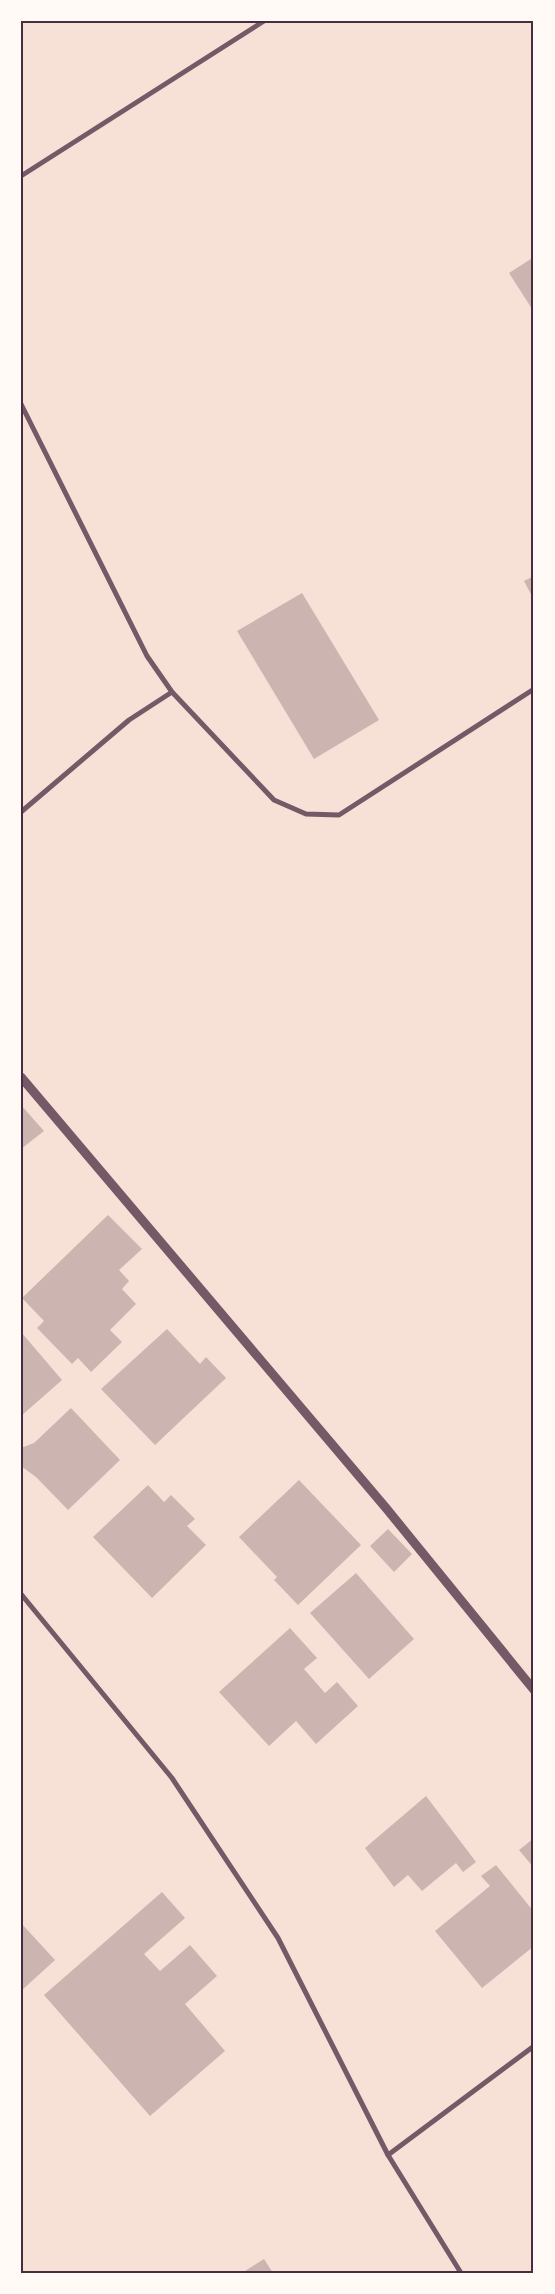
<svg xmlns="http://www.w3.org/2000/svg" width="555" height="2294" font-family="'DejaVu Sans',sans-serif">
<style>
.building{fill:#ccb4b1}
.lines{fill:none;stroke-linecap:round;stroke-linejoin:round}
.minor{stroke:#755966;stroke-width:5}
.tertiary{stroke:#755966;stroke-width:9}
.neatline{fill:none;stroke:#4a2c40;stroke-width:2}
</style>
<rect width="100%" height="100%" fill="#f7e1d7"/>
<g class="building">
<polygon points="534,257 534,312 509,273"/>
<polygon points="534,576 534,600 524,581"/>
<polygon points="302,593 379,720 314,759 237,631"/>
<polygon points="21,1105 44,1131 21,1149"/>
<polygon points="108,1215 142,1249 119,1270 129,1281 122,1289 136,1304 110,1330 122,1342 91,1372 78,1358 72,1364 37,1328 44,1321 22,1298"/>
<polygon points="167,1329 200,1364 206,1357 226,1378 155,1445 101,1389"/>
<polygon points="21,1332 62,1380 21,1416"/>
<polygon points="71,1408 120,1460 68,1510 36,1477 21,1466 21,1448 34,1443"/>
<polygon points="299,1480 361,1545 298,1605 274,1580 277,1577 239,1537"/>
<polygon points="148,1485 164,1502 171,1495 195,1519 187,1526 206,1545 152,1598 93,1537"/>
<polygon points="388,1529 412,1554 394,1572 370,1546"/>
<polygon points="356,1573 414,1639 369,1679 310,1613"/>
<polygon points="290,1628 317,1658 304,1669 325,1693 337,1682 358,1706 316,1744 296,1721 269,1746 219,1692"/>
<polygon points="426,1796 476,1862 463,1872 456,1863 422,1891 408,1875 394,1887 365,1848"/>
<polygon points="534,1838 534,1868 519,1850"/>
<polygon points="496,1865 534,1912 534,1946 482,1988 435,1931 490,1886 481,1876"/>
<polygon points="162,1892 185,1918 144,1954 160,1971 190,1945 217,1976 185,2004 225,2051 150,2116 44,1995"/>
<polygon points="21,1923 55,1960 21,1991"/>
<polygon points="264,2259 273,2273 246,2273 245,2271"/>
</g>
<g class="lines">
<g class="minor">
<polyline points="21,176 264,21"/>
<polyline points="21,404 147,656 172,692 129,720 21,812"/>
<polyline points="172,692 274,800 306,814 339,815 534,689"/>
<polyline points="21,1594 172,1778 278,1938 388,2155 461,2273"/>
<polyline points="388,2155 534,2046"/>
</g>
<polyline class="tertiary" points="21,1077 386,1508 534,1690"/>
</g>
<rect width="555" height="2294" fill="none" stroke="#fffaf5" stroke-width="45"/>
<rect x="22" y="22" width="510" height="2250" class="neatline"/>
</svg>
